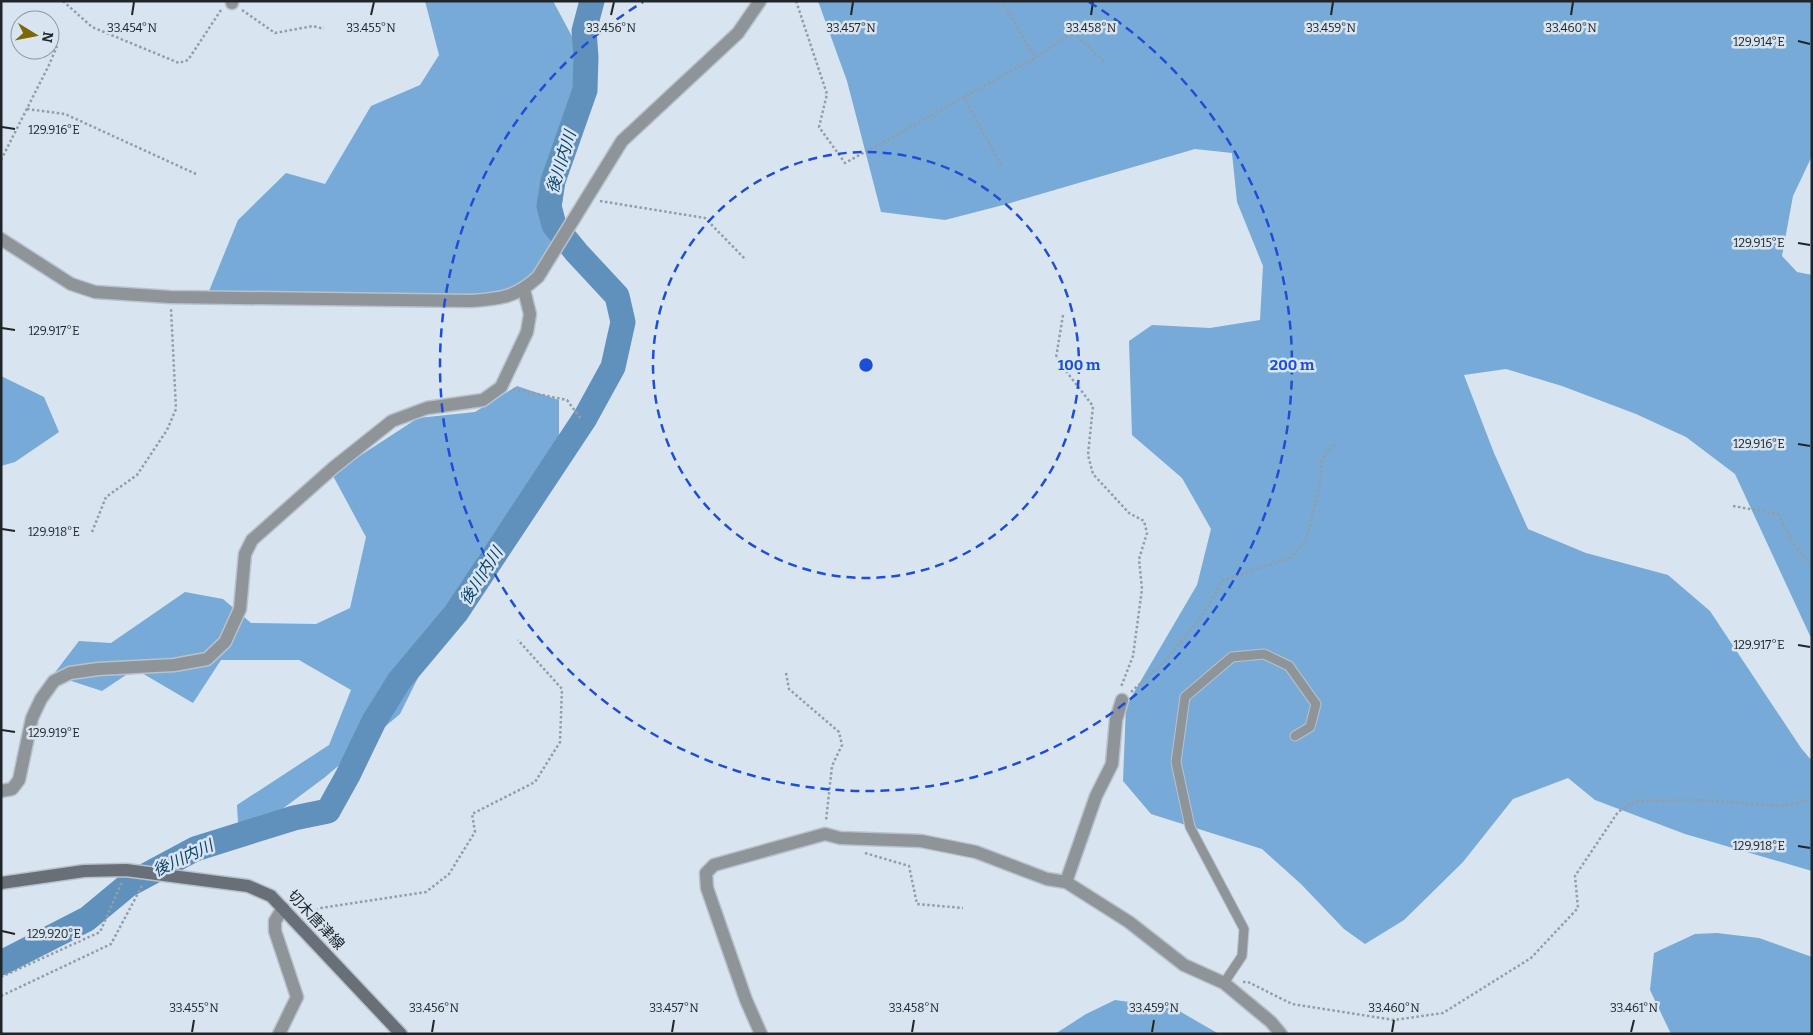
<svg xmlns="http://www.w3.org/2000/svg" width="1813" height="1035" font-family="Bitter,'Noto Sans JP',serif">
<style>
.forest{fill:#78aad7}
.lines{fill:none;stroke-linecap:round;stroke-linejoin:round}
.river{stroke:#6091bd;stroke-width:25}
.service-casing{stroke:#b7c2cc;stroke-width:11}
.minor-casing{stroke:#b7c2cc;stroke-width:15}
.secondary-casing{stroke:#b7c2cc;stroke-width:15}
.path{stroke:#939da6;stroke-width:2.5;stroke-dasharray:2.5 2.5;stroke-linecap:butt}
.service{stroke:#8f9499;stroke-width:9}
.minor{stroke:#8f9499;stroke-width:12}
.secondary{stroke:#686f76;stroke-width:12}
.ticks{fill:none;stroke:#202529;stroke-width:2}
.ring{fill:none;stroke:#1d4ed8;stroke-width:2.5;stroke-dasharray:9 6}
.labels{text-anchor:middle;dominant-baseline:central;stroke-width:5;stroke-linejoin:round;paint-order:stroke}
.street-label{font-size:15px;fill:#202529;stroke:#d8e4f0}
.water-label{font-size:16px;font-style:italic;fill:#04416b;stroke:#d8e4f0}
.ticks-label{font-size:12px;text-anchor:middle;fill:#202529;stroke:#d8e4f0;stroke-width:5;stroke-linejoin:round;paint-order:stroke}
.centre{fill:#1d4ed8;stroke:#d8e4f0;stroke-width:2.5}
.ring-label{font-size:15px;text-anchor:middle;font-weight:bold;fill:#1d4ed8;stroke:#d8e4f0;stroke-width:5;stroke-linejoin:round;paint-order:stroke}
</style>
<rect width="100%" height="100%" fill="#d8e4f0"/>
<g class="forest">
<polygon points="425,1 553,1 582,55 554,263 507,299 463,308 207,296 238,220 286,173 325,184 371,106 420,85 439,55"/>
<polygon points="818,1 1812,1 1812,156 1793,196 1782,256 1797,272 1812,275 1812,640 1735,474 1686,437 1636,414 1562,386 1506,369 1464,375 1494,453 1528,529 1586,553 1668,575 1710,611 1801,748 1812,761 1812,871 1685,834 1595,800 1568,778 1513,799 1463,862 1404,920 1365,944 1344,929 1301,884 1262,849 1151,814 1123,781 1126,706 1197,585 1211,529 1182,478 1132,435 1129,341 1152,325 1210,328 1260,320 1263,266 1237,202 1232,153 1195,149 1007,204 945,220 881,212 847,81"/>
<polygon points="1,376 44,397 59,432 15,462 1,466"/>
<polygon points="517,386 559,400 559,438 478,557 400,714 324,778 239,841 237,805 329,745 351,690 299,660 221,660 193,703 135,669 102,691 53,675 79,641 111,643 185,592 223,599 251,623 316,624 350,608 366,537 332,474 418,418 475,412"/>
<polygon points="1717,933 1759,938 1812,957 1812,1034 1671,1034 1650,990 1654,953 1695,934"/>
<polygon points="1115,1000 1174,1008 1219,1034 1055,1034 1086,1014"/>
</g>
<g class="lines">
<polyline class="river" points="1,963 87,919 128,885 195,849 294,818 328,811 348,775 374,721 399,681 456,613 585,418 613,367 623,322 617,296 577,253 554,225 549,206 553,181 585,90 586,57 584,31 592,1"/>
<g class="service-casing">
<polyline id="service" points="1224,983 1242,956 1244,929 1190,827 1176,762 1185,697 1232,657 1264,654 1289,666 1316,704 1310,727 1295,736"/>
</g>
<g class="minor-casing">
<g id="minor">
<polyline points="232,1 232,3"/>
<path d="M1,239l70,45 24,8 75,5 301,4c29,-2 44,-3 67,-24l84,-136 116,-108 22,-32"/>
<polyline points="1,791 12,789 19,780 32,718 41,699 54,681 70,673 98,669 174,665 207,659 225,642 240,609 245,554 252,540 333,468 392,421 427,408 483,400 501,387 527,332 530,314 524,290"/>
<polyline points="1066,882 1096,796 1112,764 1116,720 1122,700"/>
<polyline points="279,1034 297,997 275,931 275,921 283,908"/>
<polyline points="761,1034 746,1000 707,888 706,873 714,865 825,834 840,838 921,841 976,852 1047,879 1066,882 1129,922 1184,965 1224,983 1271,1022 1281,1034"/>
</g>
</g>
<g class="secondary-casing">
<polyline id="secondary" points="1,883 84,871 126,870 248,886 271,896 401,1034"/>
</g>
<g class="path">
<polyline points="63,1 92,27 179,63 188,60 221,10"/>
<polyline points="796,1 827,94 819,127 845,163 1035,58 1073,32 1104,62"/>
<polyline points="1002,1 1035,58"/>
<polyline points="242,10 275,33 313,26 324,29"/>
<polyline points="964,97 1002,167"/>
<polyline points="27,109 65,114 196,174"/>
<polyline points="1,160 49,65 57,46"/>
<polyline points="600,201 705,218 746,260"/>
<polyline points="1063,315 1056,358 1093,406 1088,455 1093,474 1129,513 1144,521 1147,533 1139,559 1142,589 1133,656 1121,687"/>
<polyline points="513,389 567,400 581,419"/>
<polyline points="1733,506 1778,514 1794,545 1812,565"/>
<polyline points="92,532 106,497 137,475 167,430 176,409 171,309"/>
<polyline points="786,673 789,689 839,732 842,745 832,766 826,821"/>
<polyline points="1131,692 1165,661 1202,616 1223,580 1290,558 1306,541 1319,488 1322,459 1336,443"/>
<polyline points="865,853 909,866 917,904 963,908"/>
<polyline points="307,915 321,908 426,892 449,874 475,832 472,814 535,782 560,742 562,689 518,640"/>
<polyline points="1,977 100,932 122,882"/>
<polyline points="1243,982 1248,982 1292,1004 1394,1020 1443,1013 1531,958 1578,908 1575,876 1618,812 1635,801 1700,800 1784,806 1812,799"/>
<polyline points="1,996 111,944 143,884"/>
</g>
<use href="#service" class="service"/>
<use href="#minor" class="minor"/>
<use href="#secondary" class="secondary"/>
</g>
<path class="ticks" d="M132,15l2,-13M371,15l3,-13M611,15l3,-13M851,15l2,-13M1091,15l2,-13M1331,15l2,-13M1571,15l2,-13M1798,41l12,3M2,127l13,2M1798,243l12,2M2,328l13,2M1798,444l12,2M2,529l13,2M1798,645l12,2M2,730l13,2M1798,846l12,2M2,931l13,3M192,1032l2,-12M432,1032l2,-12M672,1032l2,-12M912,1032l2,-12M1152,1032l2,-12M1392,1032l2,-12M1631,1032l3,-12"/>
<g class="ring">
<circle cx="866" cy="365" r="213"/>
<path d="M1089 2A426 426 0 1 1 643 2"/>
</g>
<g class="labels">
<g class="street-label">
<text transform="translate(316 920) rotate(47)">切木唐津線</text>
</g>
<g class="water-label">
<text transform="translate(561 162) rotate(-73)">後川内川</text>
<text transform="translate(481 576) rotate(-57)">後川内川</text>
<text transform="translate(183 858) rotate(-25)">後川内川</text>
</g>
</g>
<g class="ticks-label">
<text x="132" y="32">33.454°N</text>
<text x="371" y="32">33.455°N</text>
<text x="611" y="32">33.456°N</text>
<text x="851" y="32">33.457°N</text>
<text x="1091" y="32">33.458°N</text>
<text x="1331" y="32">33.459°N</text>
<text x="1571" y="32">33.460°N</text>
<text x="1759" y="46">129.914°E</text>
<text x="54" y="134">129.916°E</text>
<text x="1759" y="247">129.915°E</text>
<text x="54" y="335">129.917°E</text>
<text x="1759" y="448">129.916°E</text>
<text x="54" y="536">129.918°E</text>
<text x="1759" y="649">129.917°E</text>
<text x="54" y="737">129.919°E</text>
<text x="1759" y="850">129.918°E</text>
<text x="54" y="938">129.920°E</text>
<text x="194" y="1012">33.455°N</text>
<text x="434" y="1012">33.456°N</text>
<text x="674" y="1012">33.457°N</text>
<text x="914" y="1012">33.458°N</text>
<text x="1154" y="1012">33.459°N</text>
<text x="1394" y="1012">33.460°N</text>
<text x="1634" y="1012">33.461°N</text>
</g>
<circle cx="866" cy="365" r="8" class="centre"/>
<g class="ring-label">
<text x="1079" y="370">100 m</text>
<text x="1292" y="370">200 m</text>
</g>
<rect width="1813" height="1035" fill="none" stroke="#202529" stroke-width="5"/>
<g transform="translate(35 35) rotate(100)"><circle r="24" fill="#d8e4f0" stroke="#8e98a0"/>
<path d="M0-4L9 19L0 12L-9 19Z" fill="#7c6900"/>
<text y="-8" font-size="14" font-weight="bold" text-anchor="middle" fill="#202529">N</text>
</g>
</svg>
